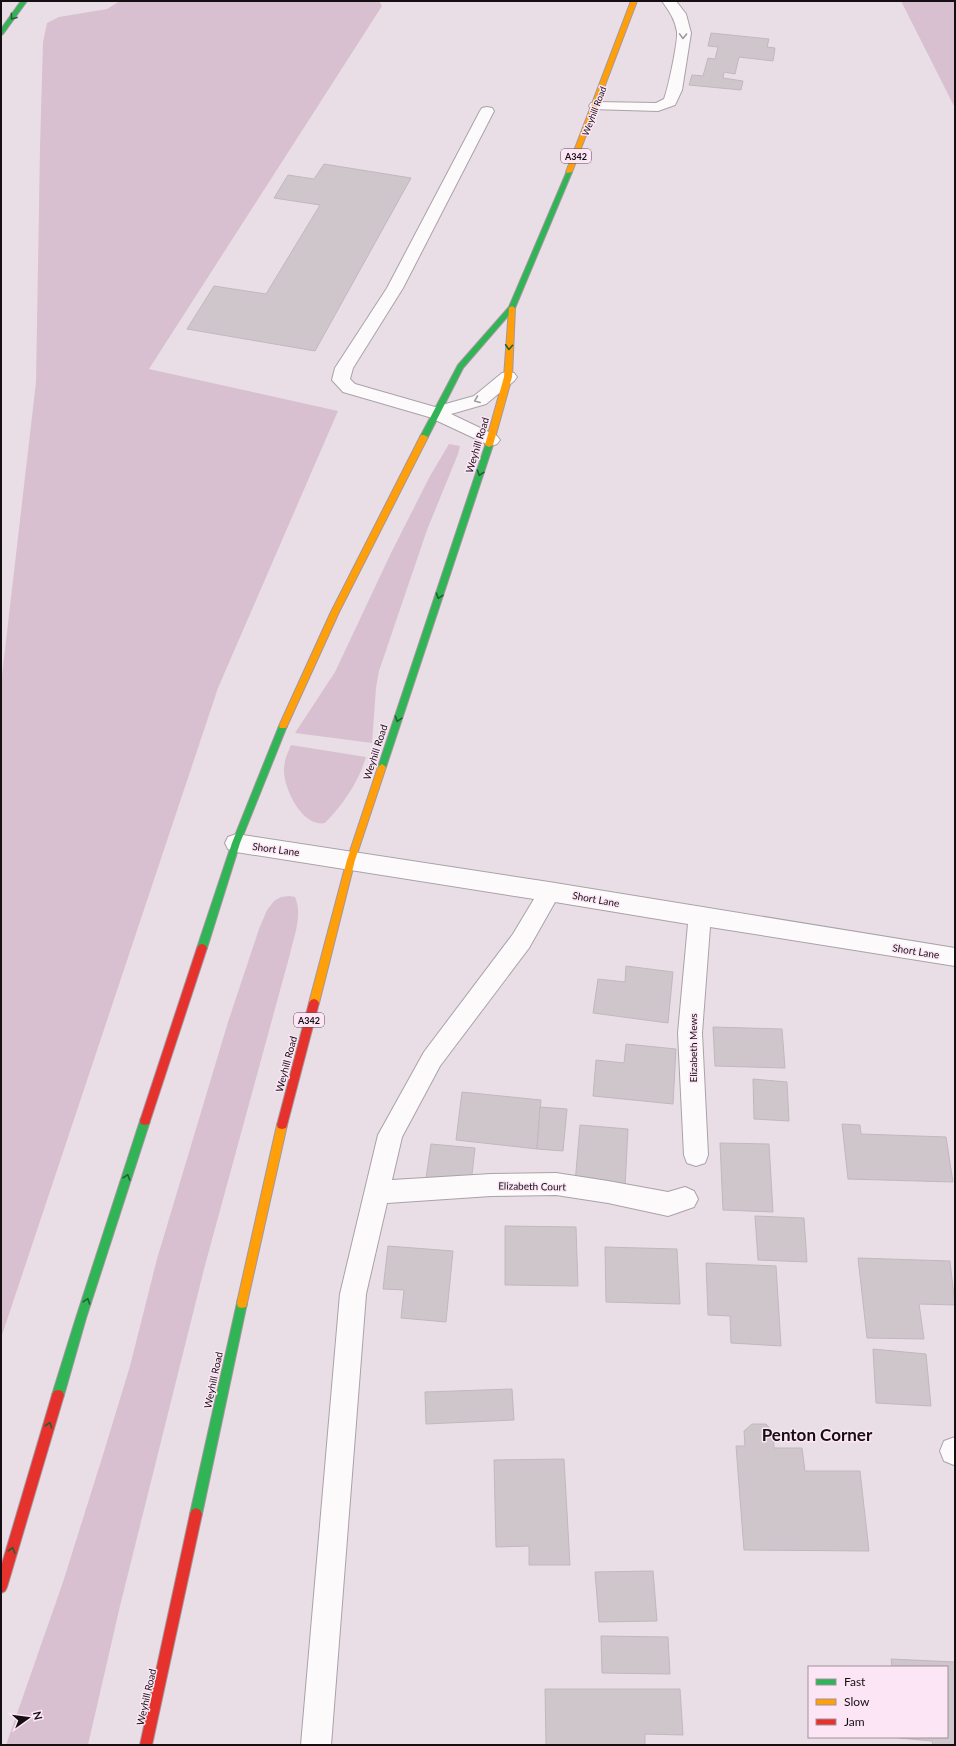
<svg xmlns="http://www.w3.org/2000/svg" width="956" height="1746" font-family="Lato,sans-serif">
<style>
.green{fill:#d8c0d1}
.building{fill:#cec6cb;stroke:#c1b8be}
.lines{fill:none;stroke-linecap:round;stroke-linejoin:round}
.lane-casing{stroke:#aaa2a8;stroke-width:2}
.street-casing{stroke:#aaa2a8;stroke-width:2}
.fast-casing{stroke:#a597a1;stroke-width:2}
.slow-casing{stroke:#a597a1;stroke-width:2}
.jam-casing{stroke:#a597a1;stroke-width:2}
.lane{fill:#fcfafb;fill-rule:evenodd}
.street{fill:#fcfafb;fill-rule:evenodd}
.fast{fill:#30b455;fill-rule:evenodd}
.slow{fill:#ff9f0a;fill-rule:evenodd}
.jam{fill:#e5322d;fill-rule:evenodd}
.oneway{stroke:#226134}
.oneway2{stroke:#a09c9e}
.labels{text-anchor:middle;dominant-baseline:central;stroke-width:3;stroke-linejoin:round;paint-order:stroke}
.far-street-label{font-size:9px;fill:#150e13;stroke:#fce6f5}
.shield{fill:#fce6f5;stroke:#5a4f57;stroke-width:1}
.shield-label{font-size:9px;font-weight:bold;fill:#150e13}
.street-label{font-size:10px;fill:#150e13;stroke:#fce6f5}
.near-district-label{font-size:17px;font-weight:bold;fill:#150e13;stroke:#fce6f5}
</style>
<rect width="100%" height="100%" fill="#e9dee6"/>
<g class="green">
<polygon points="120,1 379,1 382,6 149,369 338,411 218,688 1,1338 1,684 36,382 40,147 43,42 47,23 59,17 107,9"/>
<polygon points="901,1 955,1 955,108"/>
<polygon points="449,444 460,446 458,454 427,530 379,671 376,688 372,743 295,733 335,672 391,553 430,476"/>
<path d="M291,745l75,12c-8,26 -22,46 -41,66 -22,5 -42,-35 -41,-54 0,-9 4,-17 7,-24z"/>
<path d="M289,896l6,1c8,18 -1,39 -5,57l-86,315 -84,337 -32,139h-82l57,-163 39,-124 28,-92 27,-107 71,-237 31,-93 8,-19 7,-9 7,-4z"/>
</g>
<g class="building">
<polygon points="711,33 769,39 767,47 775,48 773,61 739,57 735,74 724,72 723,78 743,81 741,90 689,85 692,75 703,76 708,58 715,59 718,47 708,46"/>
<polygon points="324,164 411,178 315,351 187,329 214,286 266,294 320,205 274,198 288,175 314,179"/>
<polygon points="626,966 673,972 668,1023 593,1013 598,979 625,982"/>
<polygon points="713,1027 782,1029 785,1068 715,1066"/>
<polygon points="626,1044 676,1049 673,1104 593,1096 596,1060 624,1063"/>
<polygon points="753,1079 787,1082 789,1121 754,1119"/>
<polygon points="462,1092 541,1100 537,1149 456,1140"/>
<polygon points="540,1107 567,1109 563,1151 537,1149"/>
<polygon points="842,1124 860,1125 861,1134 946,1137 953,1182 848,1179"/>
<polygon points="580,1125 628,1129 625,1187 575,1183"/>
<polygon points="720,1143 769,1144 773,1212 723,1210"/>
<polygon points="431,1144 475,1148 471,1183 426,1178"/>
<polygon points="755,1216 804,1218 807,1262 758,1260"/>
<polygon points="505,1226 576,1227 578,1286 505,1285"/>
<polygon points="388,1246 453,1251 446,1322 401,1318 404,1290 383,1289"/>
<polygon points="605,1247 677,1249 680,1304 606,1302"/>
<polygon points="858,1258 950,1261 955,1305 919,1304 924,1339 867,1338"/>
<polygon points="706,1263 776,1266 781,1346 731,1343 730,1316 708,1315"/>
<polygon points="873,1349 926,1354 931,1406 876,1403"/>
<polygon points="512,1389 514,1420 426,1424 425,1392"/>
<polygon points="752,1424 766,1424 773,1432 774,1448 802,1448 805,1471 860,1471 869,1551 744,1550 736,1446 745,1446 744,1431"/>
<polygon points="564,1459 570,1565 529,1565 529,1546 496,1547 494,1460"/>
<polygon points="653,1571 657,1621 599,1622 595,1572"/>
<polygon points="601,1636 668,1637 670,1674 602,1673"/>
<polygon points="891,1659 955,1662 955,1745 933,1745 932,1741 899,1738 899,1737 947,1737 947,1667 892,1667"/>
<polygon points="545,1689 680,1689 683,1735 645,1734 645,1745 546,1745"/>
</g>
<g class="lines">
<g class="lane-casing">
<g id="lane">
<path d="M662,1h14l10,13 5,19 -9,57 -7,15 -17,6 -67,-2 -2,-3 2,-3 5,-1 60,1 8,-4c4,-10 14,-57 13,-67 -2,-13 -8,-21 -15,-31z"/>
<polygon points="487,107 492,108 494,111 403,288 353,368 350,379 355,384 435,407 474,396 502,373 508,372 514,373 517,377 514,381 486,404 451,414 497,436 500,440 497,444 491,446 429,417 343,392 332,380 335,368 387,288 480,111 482,108"/>
</g>
</g>
<g class="street-casing">
<g id="street">
<polygon points="236,834 549,882 955,948 955,966 710,927 702,1033 708,1155 705,1163 696,1166 687,1163 684,1155 678,1033 688,924 555,902 529,948 440,1066 402,1137 392,1180 491,1174 556,1173 608,1181 668,1192 685,1187 694,1191 698,1199 694,1207 668,1216 608,1203 556,1195 491,1196 387,1203 366,1294 331,1745 301,1745 340,1294 378,1135 424,1052 513,934 534,899 236,852 228,849 225,843 228,837"/>
<polygon points="955,1437 955,1465 954,1465 944,1461 940,1451 944,1441"/>
</g>
</g>
<g class="fast-casing">
<g id="fast">
<polygon points="21,1 27,1 3,34 1,35 1,29"/>
<polygon points="567,171 572,172 515,308 463,368 428,437 424,439 421,439 420,437 458,365 509,307"/>
<polygon points="486,443 489,443 493,445 386,767 382,770 379,769 378,767"/>
<polygon points="283,723 287,726 240,843 207,948 205,951 199,951 197,948 232,843 279,726"/>
<polygon points="145,1117 149,1118 150,1121 86,1318 64,1395 62,1399 58,1400 54,1399 52,1395 76,1318 140,1121 141,1118"/>
<polygon points="242,1298 246,1299 247,1303 202,1514 200,1518 196,1520 192,1518 190,1514 237,1303 238,1299"/>
</g>
</g>
<g class="slow-casing">
<g id="slow">
<polygon points="631,1 637,1 572,172 567,173 566,172"/>
<polygon points="512,306 515,308 512,377 493,445 489,447 485,445 504,377 509,308"/>
<polygon points="421,435 424,435 428,437 339,612 287,726 286,728 280,728 279,726 331,612"/>
<polygon points="382,764 386,767 355,860 319,1003 317,1006 314,1007 311,1006 309,1003 347,860 378,767"/>
<polygon points="282,1121 286,1122 287,1125 247,1303 246,1307 242,1308 238,1307 237,1303 277,1125 278,1122"/>
</g>
</g>
<g class="jam-casing">
<g id="jam">
<polygon points="202,944 205,945 207,948 150,1121 149,1124 145,1125 141,1124 140,1121 197,948 199,945"/>
<polygon points="314,999 317,1000 319,1003 287,1125 286,1128 282,1129 278,1128 277,1125 309,1003 311,1000"/>
<polygon points="58,1390 62,1391 64,1395 7,1587 5,1591 1,1593 1,1567 52,1395 54,1391"/>
<polygon points="196,1508 200,1510 202,1514 152,1745 140,1745 190,1514 192,1510"/>
</g>
</g>
<use href="#lane" class="lane"/>
<use href="#street" class="street"/>
<use href="#fast" class="fast"/>
<use href="#slow" class="slow"/>
<use href="#jam" class="jam"/>
</g>
<defs><path id="oneway-chevron" d="M-2-3.5L2.5 0L-2 3.5" fill="none" stroke-width="1.6" stroke-linecap="round" stroke-linejoin="round"/></defs>
<g class="oneway">
<use href="#oneway-chevron" transform="translate(13 17) rotate(126)"/>
<use href="#oneway-chevron" transform="translate(509 347) rotate(94)"/>
<use href="#oneway-chevron" transform="translate(480 473) rotate(109)"/>
<use href="#oneway-chevron" transform="translate(439 596) rotate(109)"/>
<use href="#oneway-chevron" transform="translate(398 719) rotate(108)"/>
<use href="#oneway-chevron" transform="translate(127 1177) rotate(-72)"/>
<use href="#oneway-chevron" transform="translate(87 1301) rotate(-72)"/>
<use href="#oneway-chevron" transform="translate(49 1425) rotate(-73)"/>
<use href="#oneway-chevron" transform="translate(12 1550) rotate(-73)"/>
</g>
<g class="oneway2">
<use href="#oneway-chevron" transform="translate(683 36) rotate(92)"/>
<use href="#oneway-chevron" transform="translate(477 400) rotate(158)"/>
</g>
<g class="labels">
<g class="far-street-label">
<text transform="translate(594 111) rotate(-69)">Weyhill Road</text>
</g>
<g class="shield">
<rect x="561" y="149" width="30" height="14" rx="3"/>
<rect x="294" y="1013" width="30" height="14" rx="3"/>
</g>
<g class="shield-label">
<text x="576" y="156">A342</text>
<text x="309" y="1020">A342</text>
</g>
<g class="street-label">
<text transform="translate(477 445) rotate(-73)">Weyhill Road</text>
<text transform="translate(375 752) rotate(-72)">Weyhill Road</text>
<text transform="translate(276 849) rotate(8)">Short Lane</text>
<text transform="translate(596 899) rotate(10)">Short Lane</text>
<text transform="translate(916 951) rotate(9)">Short Lane</text>
<text transform="translate(693 1048) rotate(-90)">Elizabeth Mews</text>
<text transform="translate(286 1064) rotate(-75)">Weyhill Road</text>
<text transform="translate(532 1186) rotate(1)">Elizabeth Court</text>
<text transform="translate(213 1380) rotate(-78)">Weyhill Road</text>
<text transform="translate(146 1697) rotate(-77)">Weyhill Road</text>
</g>
<g class="near-district-label">
<text x="817" y="1434">Penton Corner</text>
</g>
</g>
<rect width="956" height="1746" fill="none" stroke="#150e13" stroke-width="4"/>
<rect x="808" y="1666" width="140" height="72" fill="#fce6f5" stroke="#a0909b"/>
<rect x="816" y="1679" width="20" height="6" fill="#30b455" stroke="#a0909b"/>
<text x="844" y="1686" font-size="12" fill="#150e13">Fast</text>
<rect x="816" y="1699" width="20" height="6" fill="#ff9f0a" stroke="#a0909b"/>
<text x="844" y="1706" font-size="12" fill="#150e13">Slow</text>
<rect x="816" y="1719" width="20" height="6" fill="#e5322d" stroke="#a0909b"/>
<text x="844" y="1726" font-size="12" fill="#150e13">Jam</text>
<g transform="translate(28 1718) rotate(76)" stroke="#fce6f5" stroke-width="3" paint-order="stroke">
<path d="M0-3L7 15L0 10L-7 15Z" fill="#150e13"/>
<text y="-6" font-size="11" font-weight="bold" text-anchor="middle" fill="#150e13">N</text>
</g>
</svg>
